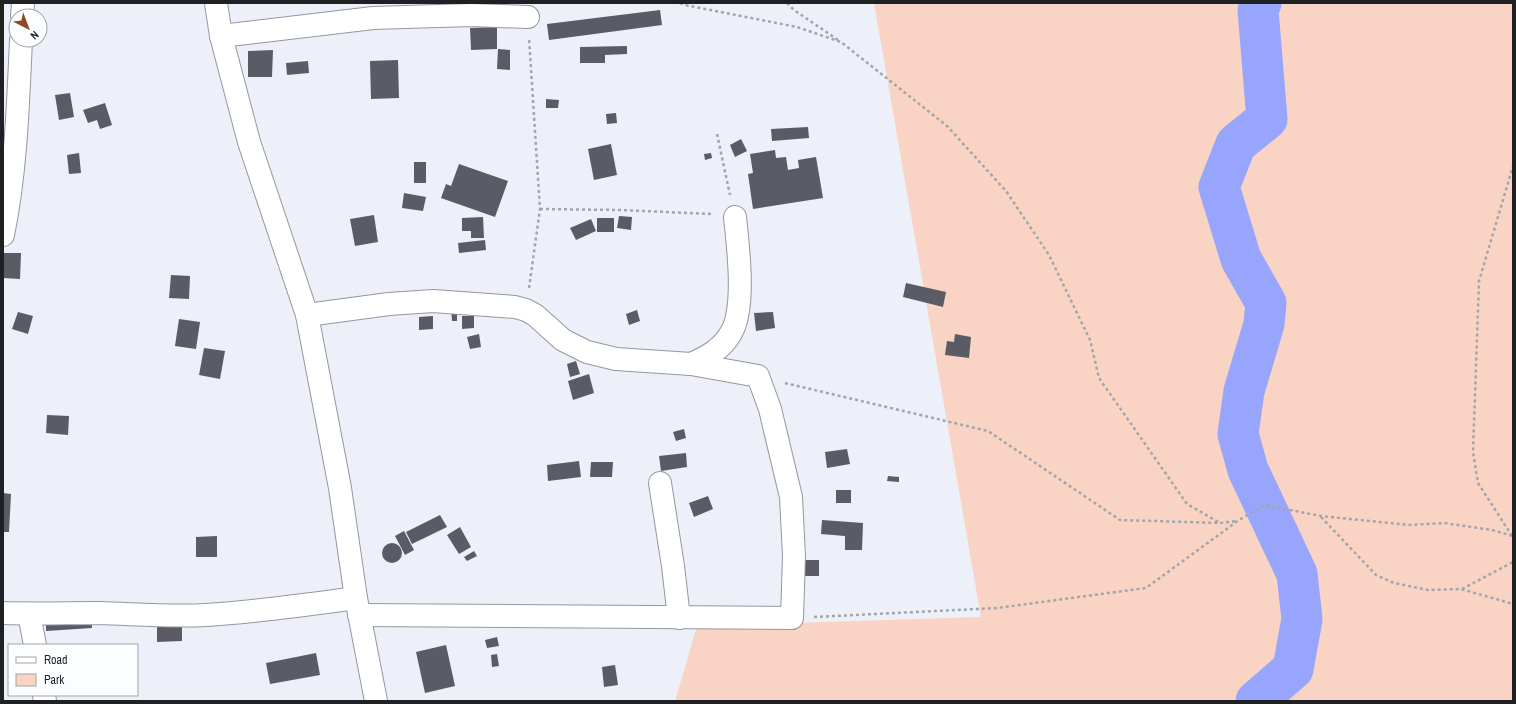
<svg xmlns="http://www.w3.org/2000/svg" width="1516" height="704" font-family="'Archivo Narrow',sans-serif">
<style>
.green{fill:#f9d4c4}
.lines{fill:none;stroke-linecap:round;stroke-linejoin:round}
.river{stroke:#97a5fd;stroke-width:41}
.building{fill:#5a5b64}
.minor-casing{stroke:#9597a0;stroke-width:24}
.path{stroke:#a3a5ac;stroke-width:2.5;stroke-dasharray:3 3;stroke-linecap:butt}
.minor{stroke:#fff;stroke-width:22}
</style>
<rect width="100%" height="100%" fill="#edeff9"/>
<polygon class="green" points="874,3 1513,3 1513,701 675,701 697,626 981,617"/>
<g class="lines">
<polyline class="river" points="1256,701 1293,669 1302,619 1297,574 1248,470 1238,434 1244,391 1264,324 1266,303 1241,259 1219,187 1236,144 1267,119 1258,10 1261,3"/>
</g>
<g class="building">
<polygon points="660,10 662,25 549,40 547,24"/>
<polygon points="497,27 497,49 471,50 470,28"/>
<polygon points="627,46 627,54 605,55 605,63 580,63 580,47"/>
<polygon points="498,49 510,50 510,70 497,69"/>
<polygon points="273,50 272,77 248,77 248,51"/>
<polygon points="398,60 399,98 371,99 370,61"/>
<polygon points="308,61 309,73 287,75 286,63"/>
<polygon points="70,93 74,117 59,120 55,95"/>
<polygon points="546,99 559,100 558,108 546,108"/>
<polygon points="105,103 112,125 100,129 97,120 88,123 83,110"/>
<polygon points="616,113 617,123 607,124 606,114"/>
<polygon points="808,127 809,138 772,141 771,129"/>
<polygon points="741,139 747,151 735,157 730,145"/>
<polygon points="611,144 617,175 594,180 588,149"/>
<polygon points="775,150 776,158 786,157 788,170 799,168 798,160 816,157 823,198 753,209 748,174 753,173 750,154"/>
<polygon points="79,153 81,173 69,174 67,155"/>
<polygon points="711,153 712,158 705,160 704,154"/>
<rect x="414" y="162" width="12" height="21"/>
<polygon points="459,164 508,181 495,217 441,198 446,184 451,186"/>
<polygon points="404,193 426,197 423,211 402,208"/>
<polygon points="374,215 378,242 355,246 350,219"/>
<polygon points="619,216 632,217 631,230 617,228"/>
<polygon points="483,217 484,238 471,238 471,231 462,231 462,218"/>
<rect x="597" y="218" width="17" height="14"/>
<polygon points="591,219 596,231 576,240 570,228"/>
<polygon points="485,240 486,250 459,253 458,243"/>
<polygon points="3,253 21,253 20,279 3,278"/>
<polygon points="171,275 190,276 189,299 169,298"/>
<polygon points="906,283 946,292 943,307 903,297"/>
<polygon points="451,307 457,307 457,321 452,321"/>
<polygon points="637,310 640,321 629,325 626,314"/>
<polygon points="18,312 33,316 28,334 12,329"/>
<polygon points="773,312 775,328 756,331 754,313"/>
<polygon points="433,316 433,329 419,330 419,317"/>
<polygon points="462,316 474,316 474,328 462,329"/>
<polygon points="179,319 200,322 196,349 175,346"/>
<polygon points="479,334 481,347 470,349 467,337"/>
<polygon points="955,334 971,337 969,358 945,355 947,341 954,342"/>
<polygon points="204,348 225,351 220,379 199,375"/>
<polygon points="576,361 580,374 570,377 567,364"/>
<polygon points="589,374 594,393 573,400 568,381"/>
<polygon points="47,415 69,416 68,435 46,433"/>
<polygon points="684,429 686,438 676,441 673,432"/>
<polygon points="847,449 850,464 827,468 825,452"/>
<polygon points="686,453 687,467 661,471 659,456"/>
<polygon points="579,461 581,477 548,481 547,465"/>
<polygon points="591,462 613,462 612,477 590,477"/>
<polygon points="888,476 899,477 899,482 887,481"/>
<rect x="836" y="490" width="15" height="13"/>
<polygon points="3,493 11,494 9,532 3,532"/>
<polygon points="708,496 713,509 694,517 689,503"/>
<polygon points="440,515 447,527 412,544 406,532"/>
<polygon points="822,520 863,523 862,550 845,550 845,536 821,534"/>
<polygon points="460,527 471,547 459,554 447,535"/>
<polygon points="404,531 414,550 405,555 395,536"/>
<polygon points="217,536 217,557 196,557 196,537"/>
<circle cx="392" cy="553" r="10"/>
<polygon points="474,551 477,556 467,561 464,557"/>
<rect x="802" y="560" width="17" height="16"/>
<polygon points="92,616 92,628 46,631 46,620"/>
<polygon points="182,625 182,641 157,642 157,626"/>
<polygon points="497,637 499,646 487,648 485,640"/>
<polygon points="446,645 455,686 425,693 416,652"/>
<polygon points="316,653 320,675 270,684 266,663"/>
<polygon points="497,654 499,666 492,667 491,655"/>
<polygon points="615,665 618,685 604,687 602,667"/>
</g>
<g class="lines">
<g class="minor-casing">
<g id="minor">
<polyline points="216,3 221,36 249,142 307,315 340,488 356,598 376,701"/>
<polyline points="22,16 23,3"/>
<polyline points="221,36 373,18 471,15 528,17"/>
<path d="M3,235c13,-64 15,-129 18,-195"/>
<polyline points="307,315 389,304 433,301 515,307 526,310 535,315 563,340 587,352 616,359 691,364 758,376 770,409 791,497 794,556 792,618 359,615"/>
<path d="M691,364c16,-7 31,-15 40,-31 15,-25 7,-87 4,-116"/>
<polyline points="660,483 673,566 679,618"/>
<path d="M3,613c32,1 65,0 97,0 35,1 70,4 106,2 50,-3 100,-10 150,-17"/>
<polyline points="29,614 35,645"/>
<polyline points="44,695 45,701"/>
</g>
</g>
<g class="path">
<polyline points="680,3 685,5 797,27 841,42 947,126 1006,191 1049,255 1090,340 1099,378 1187,504 1220,523"/>
<polyline points="787,3 794,10 838,40"/>
<polyline points="717,134 730,195"/>
<polyline points="540,209 619,210 713,214"/>
<polyline points="529,288 540,209 529,38"/>
<polyline points="785,383 988,431 1120,520 1220,523 1237,521"/>
<polyline points="1321,517 1376,575 1394,583 1428,590 1461,589 1513,604"/>
<polyline points="1512,536 1478,483 1473,452 1479,281 1513,166"/>
<polyline points="1462,589 1513,562"/>
<polyline points="814,617 997,608 1146,588 1239,520 1264,505 1321,516 1409,525 1444,523 1492,530 1513,536"/>
</g>
<use href="#minor" class="minor"/>
</g>
<rect width="1516" height="704" fill="none" stroke="#1f2023" stroke-width="8"/>
<rect x="8" y="644" width="130" height="52" fill="#fcfdff" stroke="#a4a5a7"/>
<rect x="16" y="657" width="20" height="6" fill="#ffffff" stroke="#a4a5a7"/>
<text x="44" y="664" font-size="12" fill="#1f2023">Road</text>
<rect x="16" y="674" width="20" height="12" fill="#f9d4c4" stroke="#a4a5a7"/>
<text x="44" y="684" font-size="12" fill="#1f2023">Park</text>
<g transform="translate(28 28) rotate(138)"><circle r="19" fill="#fcfdff" stroke="#a4a5a7"/>
<path d="M0-3L7 15L0 10L-7 15Z" fill="#904924"/>
<text y="-6" font-size="11" font-weight="bold" text-anchor="middle" fill="#1f2023">N</text>
</g>
</svg>
